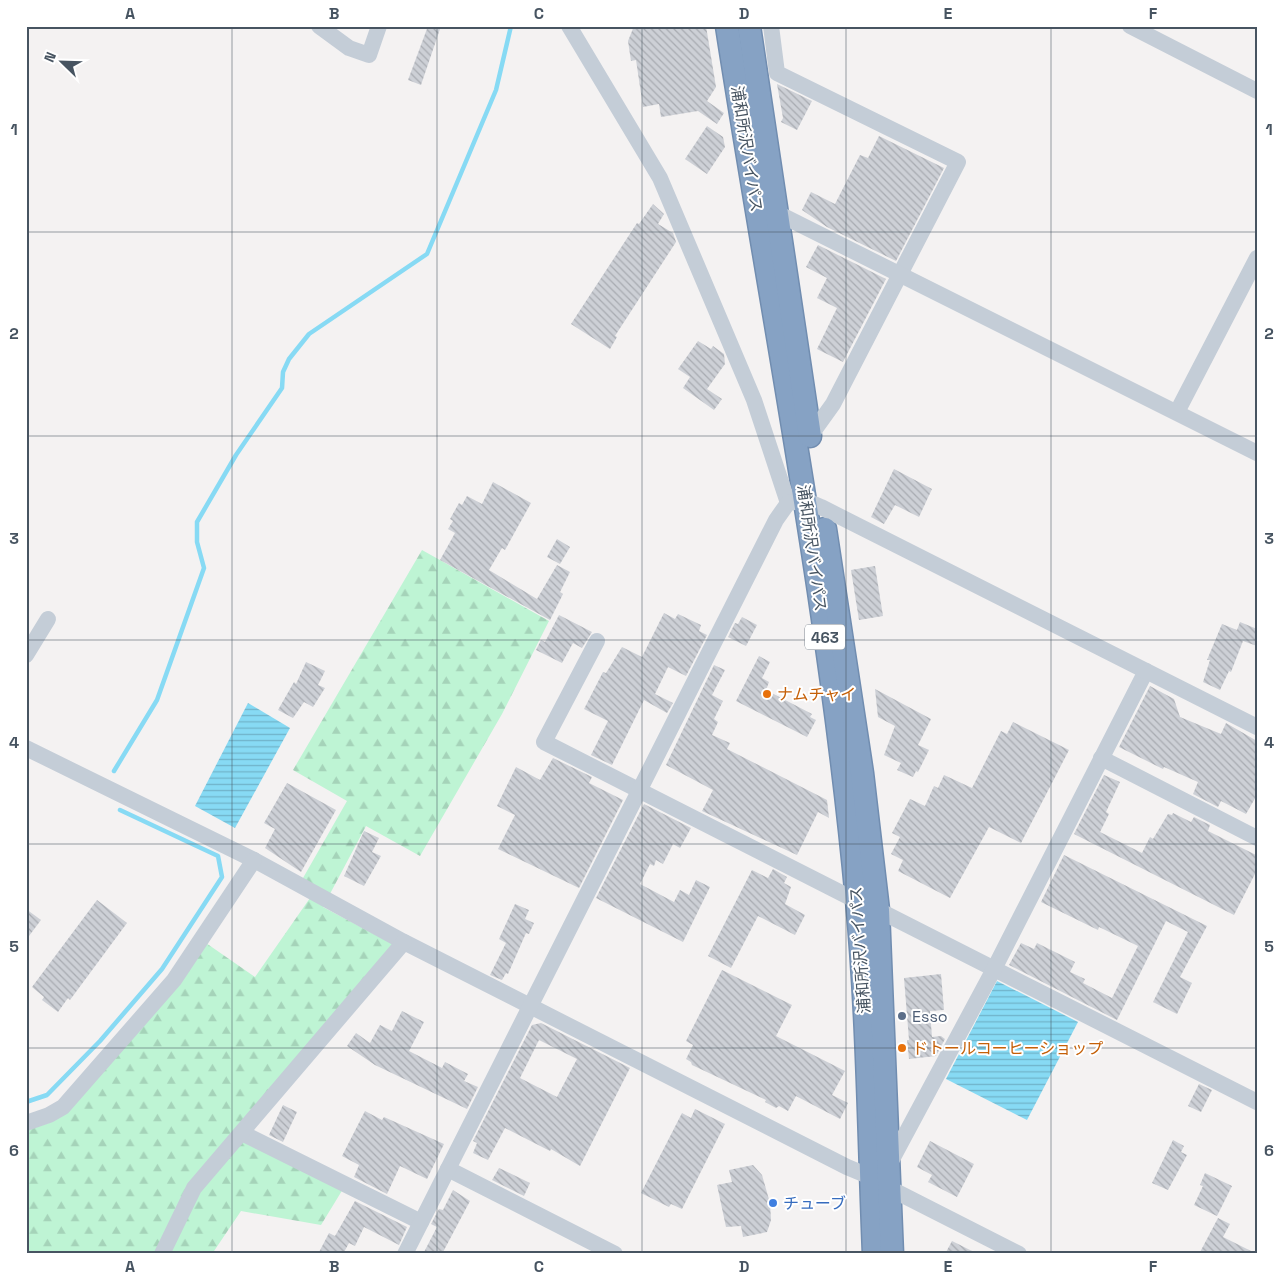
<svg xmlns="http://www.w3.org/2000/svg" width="1283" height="1280" font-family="'Space Grotesk','Noto Sans JP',sans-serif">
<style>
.forest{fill:url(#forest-firs)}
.water{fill:url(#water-rules)}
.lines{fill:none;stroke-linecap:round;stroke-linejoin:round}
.stream{stroke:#87daf4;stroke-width:4.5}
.building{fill:url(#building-back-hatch);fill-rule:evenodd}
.highway-casing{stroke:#718db0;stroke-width:25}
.minor{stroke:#c4cdd7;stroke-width:16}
.highway{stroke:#86a2c4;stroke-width:22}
.grid{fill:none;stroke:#475461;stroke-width:1;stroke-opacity:0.55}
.food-dot{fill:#e8710a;stroke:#fff;stroke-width:2}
.service-dot{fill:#5c6f8a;stroke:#fff;stroke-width:2}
.shop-dot{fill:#3f7fe0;stroke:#fff;stroke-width:2}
.labels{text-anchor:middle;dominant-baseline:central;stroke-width:4;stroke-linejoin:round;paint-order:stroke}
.shield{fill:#fff;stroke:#7e8790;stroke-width:1}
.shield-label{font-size:15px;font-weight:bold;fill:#475461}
.street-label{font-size:16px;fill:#475461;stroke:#fff}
.food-label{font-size:16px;fill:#c56008;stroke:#fff;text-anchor:start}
.service-label{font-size:16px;fill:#4e5e75;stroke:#fff;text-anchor:start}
.shop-label{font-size:16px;fill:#366cbe;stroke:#fff;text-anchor:start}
.neatline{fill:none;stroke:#475461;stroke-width:2}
.grid-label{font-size:16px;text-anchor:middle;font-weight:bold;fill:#475461}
</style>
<defs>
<pattern id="forest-firs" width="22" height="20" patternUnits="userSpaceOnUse" patternTransform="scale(1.25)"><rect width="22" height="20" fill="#bef4d4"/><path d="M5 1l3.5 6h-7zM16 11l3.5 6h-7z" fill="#a5d3b9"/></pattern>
<pattern id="water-rules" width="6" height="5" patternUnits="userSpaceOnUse" patternTransform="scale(1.25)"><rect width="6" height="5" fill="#87daf4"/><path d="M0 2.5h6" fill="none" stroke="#70b3c9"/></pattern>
<pattern id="building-back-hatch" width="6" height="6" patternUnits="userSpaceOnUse" patternTransform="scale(1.25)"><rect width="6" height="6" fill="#cdd0d6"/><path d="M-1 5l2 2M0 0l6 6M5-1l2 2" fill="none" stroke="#a8abb1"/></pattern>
</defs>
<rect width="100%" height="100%" fill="#f4f2f2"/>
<polygon class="forest" points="422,550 549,621 502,714 420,856 366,826 323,907 393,944 231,1135 343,1189 321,1225 241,1211 212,1254 26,1254 26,1130 49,1123 206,943 255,977 310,898 303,878 347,801 293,770"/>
<g class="water">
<polygon points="248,703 290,728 235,828 195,806"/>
<polygon points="997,981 1078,1022 1027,1120 946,1079"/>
</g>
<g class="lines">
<g class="stream">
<polyline points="114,771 157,700 204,568 197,542 197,522 236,455 282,388 283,372 289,359 309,334 427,254 496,90 511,26"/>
<polyline points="26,1102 47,1095 100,1041 162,969 222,877 218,856 120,810"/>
</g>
</g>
<g class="building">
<polygon points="428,26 441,26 421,85 408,80"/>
<polygon points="634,26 706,26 716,87 707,101 724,113 717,124 698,111 661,117 659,104 643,107 636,60 631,61 628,41"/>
<polygon points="777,84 812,101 797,130 781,122 783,118"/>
<polygon points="707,126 723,137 725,147 707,174 685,159"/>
<polygon points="879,136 944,168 896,261 827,227 802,210 811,192 835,204 860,155 868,158"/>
<polygon points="653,204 664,214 658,224 673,233 676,242 615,336 617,337 610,349 571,324 637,223 639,224"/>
<polygon points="818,245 886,279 843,362 817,349 837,308 817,298 827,278 806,267"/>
<polygon points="698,341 711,349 713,346 724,354 725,364 707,389 722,399 714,410 683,388 690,377 678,369"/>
<polygon points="894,469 932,489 919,517 895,505 884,524 871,517"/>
<polygon points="493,482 531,503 505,550 502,548 489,570 537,599 557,565 570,572 560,592 563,594 550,620 440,560 455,533 448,529 453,521 450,519 459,503 462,505 467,496 482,504"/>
<polygon points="557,539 570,547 560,564 547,557"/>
<polygon points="875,566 883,616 859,620 851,570"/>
<polygon points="664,613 675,619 678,614 701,625 699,631 707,635 686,676 668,667 655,694 673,703 667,713 644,700 612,765 591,755 608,721 584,709 603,672 606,673 622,647 642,657"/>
<polygon points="559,615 592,632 582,648 573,643 562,663 536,650 541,640 545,642"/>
<polygon points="742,617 757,625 746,646 728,637 735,623 738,624"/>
<polygon points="1240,622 1257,629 1257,646 1243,641 1231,672 1229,671 1220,690 1203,682 1210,660 1207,660 1222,624 1237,630"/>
<polygon points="759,656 770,662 762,678 769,682 766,690 812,714 810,717 816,720 807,737 736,701"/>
<polygon points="306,662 325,671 318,685 325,688 313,707 304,702 293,718 278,710 294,682 296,684"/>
<polygon points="714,665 725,670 712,695 723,701 714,719 718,722 712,735 730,743 727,749 827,800 829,818 818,812 797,855 702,811 713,790 666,765"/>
<polygon points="1150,686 1174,699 1180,717 1221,734 1226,723 1257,741 1257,795 1246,814 1221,801 1218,807 1193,794 1198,782 1164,767 1163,769 1119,747"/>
<polygon points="875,689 931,719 918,745 929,750 918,772 916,771 913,777 897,770 901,763 884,755 895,726 878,717"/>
<polygon points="1013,722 1069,750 1021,843 989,827 950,898 898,871 903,860 891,854 900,837 892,833 910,799 925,806 934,786 938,788 944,775 972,788 1001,731 1007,734"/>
<polygon points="553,758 592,777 589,783 623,800 579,888 498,849 515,815 497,806 516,767 540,780"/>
<polygon points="1104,775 1120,782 1106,812 1109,814 1100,832 1142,853 1150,837 1153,839 1168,814 1172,815 1173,813 1191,822 1194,817 1210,825 1208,831 1256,855 1257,870 1234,915 1074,834"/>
<polygon points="287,783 336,810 301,872 265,848 275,829 264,823"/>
<polygon points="644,804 691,828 680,848 673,844 663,864 656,860 654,866 650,864 640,884 674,902 680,890 689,895 696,880 710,887 683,942 596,898"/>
<polygon points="364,831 379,838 372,852 381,856 364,886 344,876"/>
<polygon points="1064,855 1207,926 1180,977 1192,983 1177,1014 1153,1002 1188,932 1166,921 1117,1020 1009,965 1021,943 1034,949 1037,943 1075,962 1070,972 1085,979 1083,983 1112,998 1138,946 1099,927 1098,930 1041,902"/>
<polygon points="773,869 787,877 784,883 791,887 785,904 805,915 795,935 758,916 731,968 708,956 752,870 768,878"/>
<polygon points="97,900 127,923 70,1000 68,998 58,1012 42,1000 44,997 32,987"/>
<polygon points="515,904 529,910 525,919 534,923 529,934 526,933 508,974 506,973 502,980 490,975 506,943 499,939"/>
<polygon points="26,909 41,920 26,940"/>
<polygon points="722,970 792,1005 776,1036 845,1071 832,1095 848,1103 840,1119 796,1096 788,1111 779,1106 776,1108 765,1102 766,1100 692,1065 691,1062 686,1059 693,1045 686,1041"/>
<polygon points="941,974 944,1010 930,1011 932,1037 941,1036 945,1039 936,1056 909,1059 907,1040 909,1040 904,978"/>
<polygon points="402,1011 424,1022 409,1051 442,1068 445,1062 468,1074 464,1081 478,1087 467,1109 375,1065 347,1046 356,1033 370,1043 380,1025 392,1031"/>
<path d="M541,1023l89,45 -50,98 -29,-17 -1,2 -45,-23 -17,32 -15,-7 4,-10 -4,-2 59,-116zM539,1040l38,19 -20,38 -37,-19z"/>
<polygon points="1199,1084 1212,1090 1201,1112 1188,1106"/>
<polygon points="283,1105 297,1112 283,1142 269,1135"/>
<polygon points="695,1109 725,1124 682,1209 671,1204 669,1207 641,1193 682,1113 691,1118"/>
<polygon points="365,1111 382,1120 384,1117 444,1144 427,1179 400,1166 387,1194 354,1177 359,1165 342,1156"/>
<polygon points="1173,1140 1184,1146 1181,1152 1187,1155 1168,1190 1152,1183"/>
<polygon points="930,1141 974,1164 957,1197 928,1182 932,1175 917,1167"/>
<polygon points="753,1165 762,1175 770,1203 771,1220 767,1232 743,1237 741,1226 726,1227 717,1185 732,1182 729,1170"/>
<polygon points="499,1168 530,1183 524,1196 492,1180"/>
<polygon points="1205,1173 1232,1186 1217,1216 1194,1205 1203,1186 1200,1185"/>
<polygon points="453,1190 470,1201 442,1254 423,1254 437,1227 431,1224 439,1209 443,1210"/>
<polygon points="355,1201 407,1227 399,1245 364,1227 355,1246 349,1243 343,1254 318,1254 329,1233 335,1236"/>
<polygon points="1218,1218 1230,1224 1223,1237 1257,1254 1199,1254"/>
<polygon points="952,1241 978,1254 945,1254"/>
</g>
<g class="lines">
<g class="highway-casing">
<g id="highway">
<path d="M727,26c45,291 103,580 130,874 11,117 12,236 17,354"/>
<polyline points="749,26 810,436"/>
<polyline points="825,529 862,773 878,910 892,1254"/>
</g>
</g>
<g class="minor">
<polyline points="319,26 349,48 369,55 379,26"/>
<polyline points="569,26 660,178 754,400 788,503"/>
<polyline points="771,26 777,73 958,162 833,404 810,436"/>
<polyline points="1130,26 1257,91"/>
<polyline points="777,213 1257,453"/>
<polyline points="1177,412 1257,258"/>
<polyline points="597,641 544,742 857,901"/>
<polyline points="26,655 48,619"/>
<polyline points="26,748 254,860 404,942 847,1167 871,1177"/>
<polyline points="1101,758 1257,838"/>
<polyline points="878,910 1257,1102"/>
<polyline points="26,1123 49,1115 63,1107 174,980 254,860"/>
<polyline points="242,1133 421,1222"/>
<polyline points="889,1165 994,969 1146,671"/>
<polyline points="448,1169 615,1254"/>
<polyline points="889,1188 1019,1254"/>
<polyline points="162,1254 194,1188 404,942"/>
<polyline points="405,1254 776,520 788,503 805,500 821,507 1257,727"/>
</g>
<use href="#highway" class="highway"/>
</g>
<path class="grid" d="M232,26v1228M437,26v1228M642,26v1228M846,26v1228M1051,26v1228M26,232h1231M26,436h1231M26,640h1231M26,844h1231M26,1048h1231"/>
<g class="food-dot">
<circle cx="767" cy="694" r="5"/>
<circle cx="902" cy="1048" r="5"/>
</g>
<circle class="service-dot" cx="902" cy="1016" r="5"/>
<circle class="shop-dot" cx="773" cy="1203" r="5"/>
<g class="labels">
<rect class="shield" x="805" y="624.5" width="40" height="25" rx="4"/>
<g class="shield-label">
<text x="825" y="637">463</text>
</g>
<g class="street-label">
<text transform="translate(747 149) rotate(81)">浦和所沢バイパス</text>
<text transform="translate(812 548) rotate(82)">浦和所沢バイパス</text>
<text transform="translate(860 950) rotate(-94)">浦和所沢バイパス</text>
</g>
<g class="food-label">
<text x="777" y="694">ナムチャイ</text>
<text x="912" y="1048">ドトールコーヒーショップ</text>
</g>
<g class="service-label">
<text x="912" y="1016">Esso</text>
</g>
<g class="shop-label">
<text x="783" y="1203">チューブ</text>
</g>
</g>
<rect width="1283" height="1280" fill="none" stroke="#ffffff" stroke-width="55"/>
<g transform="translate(62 62) rotate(293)" stroke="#ffffff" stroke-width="4" paint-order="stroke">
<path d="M0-4L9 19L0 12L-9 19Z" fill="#475461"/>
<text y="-8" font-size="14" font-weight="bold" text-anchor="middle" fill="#475461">N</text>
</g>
<rect x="28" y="28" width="1228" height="1224" class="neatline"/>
<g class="grid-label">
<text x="130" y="19">A</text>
<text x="334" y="19">B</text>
<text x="539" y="19">C</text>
<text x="744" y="19">D</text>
<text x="948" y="19">E</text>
<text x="1153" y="19">F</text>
<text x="14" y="135">1</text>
<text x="1269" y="135">1</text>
<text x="14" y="339">2</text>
<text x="1269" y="339">2</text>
<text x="14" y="544">3</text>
<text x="1269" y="544">3</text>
<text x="14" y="748">4</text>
<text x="1269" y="748">4</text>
<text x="14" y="952">5</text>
<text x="1269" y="952">5</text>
<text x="14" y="1156">6</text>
<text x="1269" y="1156">6</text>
<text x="130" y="1272">A</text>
<text x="334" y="1272">B</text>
<text x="539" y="1272">C</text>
<text x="744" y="1272">D</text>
<text x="948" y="1272">E</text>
<text x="1153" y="1272">F</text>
</g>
</svg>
